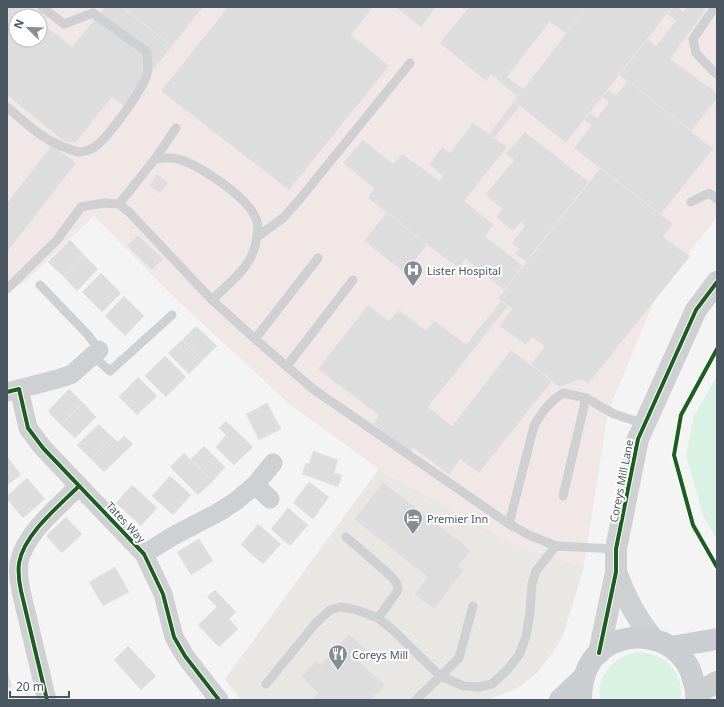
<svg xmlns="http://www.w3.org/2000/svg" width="724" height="707" font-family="'Noto Sans',sans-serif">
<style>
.commercial{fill:#e8e7e3}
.medical{fill:#f1e7e6;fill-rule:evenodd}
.green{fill:#d9f2e3}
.building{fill:#ddddde;stroke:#e5e6e7}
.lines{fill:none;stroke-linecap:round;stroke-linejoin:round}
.service{stroke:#ced0d2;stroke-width:9}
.minor{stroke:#ced0d2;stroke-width:19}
.tertiary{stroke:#ced0d2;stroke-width:22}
.primary{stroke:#caced1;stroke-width:22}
.cycleway-casing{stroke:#fff;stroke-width:6}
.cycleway{stroke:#1b5e20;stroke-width:4}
.labels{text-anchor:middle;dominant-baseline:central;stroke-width:4;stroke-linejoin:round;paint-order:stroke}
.poi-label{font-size:11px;fill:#4a5661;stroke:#fff;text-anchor:start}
.street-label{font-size:11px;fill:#4a5661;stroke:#fff}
</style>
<rect width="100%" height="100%" fill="#f4f4f4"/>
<polygon class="commercial" points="379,469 513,544 584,566 564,633 554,651 536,674 516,689 487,700 241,700 225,679"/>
<path class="medical" d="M7,7h710v210l-59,75 -50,120 -24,154 -71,-22 -134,-75 -91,-66 -114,-106 -80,-81 -69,66 -18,10zM16,16h24v24h-24z"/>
<g class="green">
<polygon points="717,376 717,539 704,518 686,455 694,416"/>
<path d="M638,652c28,2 45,19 43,48h-81c-4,-26 14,-43 38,-48z"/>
</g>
<g class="building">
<polygon points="7,7 21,7 32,16 16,16 16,40 40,40 40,22 72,47 105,7 122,7 172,46 124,106 112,97 75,143 71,143 64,141 7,95"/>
<polygon points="122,7 203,7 172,46"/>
<polygon points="228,7 373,7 351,35 389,66 289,190 161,91"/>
<polygon points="395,7 436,7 421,27"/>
<polygon points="469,7 587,7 567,34 550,22 507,77 524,89 518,97 491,74 486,81 440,43"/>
<polygon points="587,7 672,7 566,143 514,101"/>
<polygon points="672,7 677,7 683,12 687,7 702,7 706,10 670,59 717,93 717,99 691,131 619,75 647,39 656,46 676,21 667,14"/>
<polygon points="628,81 713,149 660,215 574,148 592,125 584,120 590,113 597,118 609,102 602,97 608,90 616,95"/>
<polygon points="514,101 520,106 494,138 507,147 464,201 494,225 485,236 523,266 504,290 466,259 459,268 427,245 368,198 374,188 343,163 363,140 393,164 402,154 440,181 443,176 429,164 442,147 450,153 473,123 489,134"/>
<polygon points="525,132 589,182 526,262 515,254 519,249 512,243 525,226 521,222 513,231 496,217 503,209 485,195 514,160 506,153"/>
<polygon points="52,145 76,163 7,252 7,203"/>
<polygon points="600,168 673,224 663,237 690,256 588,384 582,379 559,387 531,364 545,346 532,337 526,345 499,326 512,309 498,298"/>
<polygon points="157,174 168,182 160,193 149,186"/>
<polygon points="387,212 427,245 405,273 364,241"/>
<polygon points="138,235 163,259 152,270 127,246"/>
<polygon points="70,240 84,255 63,276 48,262"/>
<polygon points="84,255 98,269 77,291 63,276"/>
<polygon points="101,273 121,293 102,312 82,292"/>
<polygon points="124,296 144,316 125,336 105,316"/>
<polygon points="501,301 508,306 428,407 452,426 511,350 552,381 479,473 460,459 449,475 414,448 410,452 373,424 379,415 318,369 368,305 389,321 399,310 426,331 434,320 466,345"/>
<polygon points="196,326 217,346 203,360 182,340"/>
<polygon points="182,340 203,360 189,374 168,353"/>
<polygon points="165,356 186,377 166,397 145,376"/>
<polygon points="138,377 157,396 137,415 119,397"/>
<polygon points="69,389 83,403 61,425 48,411"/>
<polygon points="83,403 96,417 75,438 61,425"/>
<polygon points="267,403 281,429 259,440 246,414"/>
<polygon points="226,421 253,447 234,465 216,447 226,435 219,428"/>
<polygon points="99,424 112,437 91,459 77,445"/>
<polygon points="124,436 133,444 104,472 91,459 112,437 118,442"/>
<polygon points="204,446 225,467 213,481 191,459"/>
<polygon points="313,451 338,460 334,473 342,475 338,487 302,474 306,463 309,464"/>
<polygon points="184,453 213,481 198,495 170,467"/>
<polygon points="7,456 21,475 7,485"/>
<polygon points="170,476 191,495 173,515 152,496"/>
<polygon points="27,478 45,499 23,518 7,499 7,496"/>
<polygon points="309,482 329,497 313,519 293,503"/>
<polygon points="383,482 471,550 459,566 464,570 434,609 414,594 427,577 354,519"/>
<polygon points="132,485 157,508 141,526 116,503"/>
<polygon points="288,508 308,525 290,546 271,529"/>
<polygon points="66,517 82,534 62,553 46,536"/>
<polygon points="258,524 281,544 263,564 241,545"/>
<polygon points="199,539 213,561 191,575 177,552"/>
<polygon points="115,567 129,592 103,606 89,582"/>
<polygon points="215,590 236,612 229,619 238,629 219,647 198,625 217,607 207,597"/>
<polygon points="349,634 368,651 359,662 385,685 371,700 312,700 318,693 301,677 316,661 321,665"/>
<polygon points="128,646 156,676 141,690 114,660"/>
<polygon points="7,668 12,687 7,688"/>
</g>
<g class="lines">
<g class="service">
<polyline points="715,7 693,39 696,53 712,70 717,74"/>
<path d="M7,107c19,16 31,29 54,39 6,2 12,5 18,6 4,0 11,-2 14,-4 14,-8 50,-59 54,-74 2,-6 0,-15 0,-22l-54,-39 -29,11 -22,-17"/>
<polyline points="155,159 176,128"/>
<polyline points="691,202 709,193 717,199"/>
<polyline points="257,237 283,218 300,199 410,63"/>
<polyline points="40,285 88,335 99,350"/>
<path d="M7,289l50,-49 24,-33 22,-4 16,1 10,8 83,88c20,-20 41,-33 45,-63 2,-9 1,-17 -4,-24 -10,-18 -56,-50 -76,-54 -7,-2 -15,-1 -22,0l-36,45"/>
<polyline points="212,300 255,339 313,389 509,524 529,535 556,546 616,549"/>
<polyline points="255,339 318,258"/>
<polyline points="92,355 110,371 172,315"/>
<polyline points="287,366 353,280"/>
<polyline points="563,496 586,398"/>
<path d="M509,524l25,-98c8,-14 15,-24 29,-33l23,5 28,16 31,10"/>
<polyline points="346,537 391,576 397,584 398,590 394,596 378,618"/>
<polyline points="266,684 315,624 330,610 341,607 357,610 378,618 394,631 440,676 464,686 479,687 492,684 507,670 519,655 526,637 530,612 532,584 536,571 556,546"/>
<polyline points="416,700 459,658 473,606"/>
</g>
<g class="minor">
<polyline points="19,389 61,378 72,374 99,350"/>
<polyline points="7,392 19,389 28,428 43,448 144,554 163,594 174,637 185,656 219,700"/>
<polyline points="255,485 270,499"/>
<polyline points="144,554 173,536 219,512 236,501 255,485 273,463"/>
<path d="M47,700l-26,-109c-2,-9 -3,-19 -2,-28 5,-29 40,-57 60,-77"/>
</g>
<g class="tertiary">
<path d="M616,572c9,25 20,46 37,67"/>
<polyline points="599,653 616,572 616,549 638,439 696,310 717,282"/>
</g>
<g class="primary">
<polyline points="671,647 717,639"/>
<polyline points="697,693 717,682"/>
<polyline points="560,700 583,678"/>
<path d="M581,700c0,-17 5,-36 18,-48 31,-27 84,-15 94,27 2,7 4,13 3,21"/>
</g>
<g class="cycleway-casing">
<g id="cycleway">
<polyline points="717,349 681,415 674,455 693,525 717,567"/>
<polyline points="7,392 19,389 28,428 43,448 144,554 163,594 174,637 185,656 219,700"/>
<polyline points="599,653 616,572 616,549 638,439 696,310 717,282"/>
<path d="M47,700l-26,-109c-2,-9 -3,-19 -2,-28 5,-29 40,-57 60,-77"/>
</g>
</g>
<use href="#cycleway" class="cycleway"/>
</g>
<defs>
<g id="hospital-pin" transform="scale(1)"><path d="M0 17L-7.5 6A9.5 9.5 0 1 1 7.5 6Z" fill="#868d94" stroke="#fff"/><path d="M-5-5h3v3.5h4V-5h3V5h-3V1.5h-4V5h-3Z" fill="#fff"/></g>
<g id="hotel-pin" transform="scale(1)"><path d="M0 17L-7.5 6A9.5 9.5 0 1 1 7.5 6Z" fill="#868d94" stroke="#fff"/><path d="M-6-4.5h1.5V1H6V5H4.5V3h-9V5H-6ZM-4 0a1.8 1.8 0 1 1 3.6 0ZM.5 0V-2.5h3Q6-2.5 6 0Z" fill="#fff"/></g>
<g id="restaurant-pin" transform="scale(1)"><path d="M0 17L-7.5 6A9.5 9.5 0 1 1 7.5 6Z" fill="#868d94" stroke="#fff"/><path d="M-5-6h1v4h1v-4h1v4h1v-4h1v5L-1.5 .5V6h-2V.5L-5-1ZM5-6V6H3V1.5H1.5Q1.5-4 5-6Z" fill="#fff"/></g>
</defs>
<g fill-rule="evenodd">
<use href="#hospital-pin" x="413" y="270"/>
<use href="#hotel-pin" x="413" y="518"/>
<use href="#restaurant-pin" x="338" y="654"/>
</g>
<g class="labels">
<g class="poi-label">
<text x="427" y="270">Lister Hospital</text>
<text x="427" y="518">Premier Inn</text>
<text x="352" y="654">Coreys Mill</text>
</g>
<g class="street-label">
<text transform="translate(621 481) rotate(-79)">Coreys Mill Lane</text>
<text transform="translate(126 522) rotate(47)">Tates Way</text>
</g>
</g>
<rect width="724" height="707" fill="none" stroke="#4a5661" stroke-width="16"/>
<g transform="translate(28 28) rotate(293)"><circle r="19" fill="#ffffff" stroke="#b7bbc0"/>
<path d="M0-3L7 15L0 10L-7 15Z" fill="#868d94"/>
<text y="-6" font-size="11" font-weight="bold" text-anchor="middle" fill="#4a5661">N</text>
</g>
<path d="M10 691v6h59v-6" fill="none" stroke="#4a5661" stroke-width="2"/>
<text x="16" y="691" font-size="12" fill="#4a5661" stroke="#ffffff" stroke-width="3" paint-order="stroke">20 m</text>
</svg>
